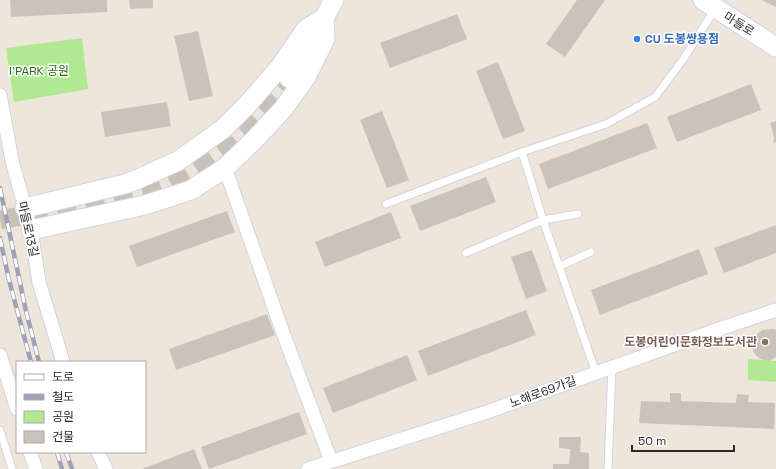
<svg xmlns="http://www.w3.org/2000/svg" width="776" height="469" font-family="'Space Grotesk','Noto Sans KR',sans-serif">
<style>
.green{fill:#b1e993}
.building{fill:#c9c3bb}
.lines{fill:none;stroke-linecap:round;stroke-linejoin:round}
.secondary-tunnel{stroke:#c7c1b8;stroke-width:19;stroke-dasharray:19 10;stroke-linecap:butt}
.lane-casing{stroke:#d0d4e5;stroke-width:9}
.street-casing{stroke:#d0d4e5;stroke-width:15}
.secondary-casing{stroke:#d0d4e5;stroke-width:21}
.lane{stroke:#fff;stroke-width:7}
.street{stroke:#fff;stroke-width:13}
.secondary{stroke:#fff;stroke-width:19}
.rail-casing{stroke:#9ea1b7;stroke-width:4.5}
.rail{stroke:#fff;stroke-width:3;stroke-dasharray:9;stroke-linecap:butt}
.shop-dot{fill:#3f7fe0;stroke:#fff;stroke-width:1.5}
.education-dot{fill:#8d6e63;stroke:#fff;stroke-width:1.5}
.labels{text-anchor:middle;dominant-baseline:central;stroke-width:3;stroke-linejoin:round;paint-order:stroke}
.street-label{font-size:12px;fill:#2b2b2b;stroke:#fff}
.shop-label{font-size:12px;font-weight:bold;fill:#366cbe;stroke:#fff;text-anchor:start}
.park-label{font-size:12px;fill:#276e14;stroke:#fff}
.education-label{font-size:12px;font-weight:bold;fill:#785e54;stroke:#fff;text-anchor:end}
</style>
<rect width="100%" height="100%" fill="#eee6db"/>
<g class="green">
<polygon points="82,38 88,89 14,102 6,48"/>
<polygon points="748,359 776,361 776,382 748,380"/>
</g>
<g class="building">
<polygon points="10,0 107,0 107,12 11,17"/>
<polygon points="129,0 153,0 153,8 130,9"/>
<polygon points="577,0 605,0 565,57 546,44"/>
<polygon points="762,0 776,0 776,7"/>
<polygon points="457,14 467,39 390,68 380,43"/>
<polygon points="198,31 213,96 189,101 174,36"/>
<polygon points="498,62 525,131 503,139 476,71"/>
<polygon points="751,84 761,110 677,142 667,117"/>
<polygon points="167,102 171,126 105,137 101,112"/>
<polygon points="382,111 409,180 387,188 360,120"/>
<polygon points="776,121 776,143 773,142 774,137 770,123"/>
<polygon points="647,123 657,148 548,189 539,164"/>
<polygon points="486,177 496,202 420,231 410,206"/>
<polygon points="227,211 235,232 137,267 129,246"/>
<polygon points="391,212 401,238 325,267 315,242"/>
<polygon points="776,225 776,253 724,273 714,248"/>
<polygon points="699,249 708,274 600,315 591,290"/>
<polygon points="532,250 547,291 526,299 511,257"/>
<polygon points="526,310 536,335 428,376 418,351"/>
<polygon points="267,314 275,335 176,370 169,349"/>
<polygon points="774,329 776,330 776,357 769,361 760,359 754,353 752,347 754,337 762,330"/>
<polygon points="407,355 417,380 333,413 323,388"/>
<polygon points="670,393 681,393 681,401 736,403 737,394 749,395 748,402 775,403 774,429 639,423 641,401 670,402"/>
<polygon points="299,412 307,434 209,469 201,447"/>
<polygon points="559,437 581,437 580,452 589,453 589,469 553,469 553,464 569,464 570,449 559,448"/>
<polygon points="194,449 202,469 142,469"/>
</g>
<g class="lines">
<path class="secondary-tunnel" d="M0,220c36,-7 71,-13 107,-21 20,-5 42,-10 61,-19 49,-24 87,-60 121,-102"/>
<g class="lane-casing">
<g id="lane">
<polyline points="386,204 522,152"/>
<polyline points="466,253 543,220 578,214"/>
<polyline points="560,266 591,252"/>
<polyline points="596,373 543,220 522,152 606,124 655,97 682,61 715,9"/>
<polyline points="0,430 12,469"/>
<polyline points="608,469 612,367"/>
</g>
</g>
<g class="street-casing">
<g id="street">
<polyline points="0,95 12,161 31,230 39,282 63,362"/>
<polyline points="225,168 283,333 331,461"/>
<polyline points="0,355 17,409"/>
<polyline points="30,452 36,469"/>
<polyline points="98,452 106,469"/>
<polyline points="308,469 487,412 716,330 776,310"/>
</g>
</g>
<g class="secondary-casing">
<g id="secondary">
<polyline points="703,0 776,47"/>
<polyline points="289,78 305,53 334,0"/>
<polyline points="25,208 125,184 136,180 178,161 223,129 247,105 280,67 306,29 324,18"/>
<polyline points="31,230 145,205 191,190 225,168 257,137 283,109 306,77 325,39 324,18"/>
</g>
</g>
<use href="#lane" class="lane"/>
<use href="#street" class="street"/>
<use href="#secondary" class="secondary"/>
<g class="rail-casing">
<g id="rail">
<polyline points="0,188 26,311 39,362"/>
<polyline points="0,238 9,280 31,362"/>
<polyline points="57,452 62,469"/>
<polyline points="66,452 72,469"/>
</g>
</g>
<use href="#rail" class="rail"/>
</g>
<circle class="shop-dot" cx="637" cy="39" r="4"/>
<circle class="education-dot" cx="765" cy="342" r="4"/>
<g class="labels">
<g class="street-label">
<text transform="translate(739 24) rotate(32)">마들로</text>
<text transform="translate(28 229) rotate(77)">마들로13길</text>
<text transform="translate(543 392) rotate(-20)">노해로69가길</text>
</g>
<g class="shop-label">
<text x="645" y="39">CU 도봉쌍용점</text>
</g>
<g class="park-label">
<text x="39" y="71">I'PARK 공원</text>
</g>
<g class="education-label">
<text x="757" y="342">도봉어린이문화정보도서관</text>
</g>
</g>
<rect x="16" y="361" width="130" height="92" fill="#ffffff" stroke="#aaaaaa"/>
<rect x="24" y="374" width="20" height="6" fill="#ffffff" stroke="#aaaaaa"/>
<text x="52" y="381" font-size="12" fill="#2b2b2b">도로</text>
<rect x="24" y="394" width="20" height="6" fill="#9ea1b7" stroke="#aaaaaa"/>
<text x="52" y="401" font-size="12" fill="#2b2b2b">철도</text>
<rect x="24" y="411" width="20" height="12" fill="#b1e993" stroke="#aaaaaa"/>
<text x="52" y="421" font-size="12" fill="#2b2b2b">공원</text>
<rect x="24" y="431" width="20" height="12" fill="#c9c3bb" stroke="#aaaaaa"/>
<text x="52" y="441" font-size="12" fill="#2b2b2b">건물</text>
<path d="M632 445v6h102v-6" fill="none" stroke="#2b2b2b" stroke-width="2"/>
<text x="638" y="445" font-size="12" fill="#2b2b2b" stroke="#ffffff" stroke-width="3" paint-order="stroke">50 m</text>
</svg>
